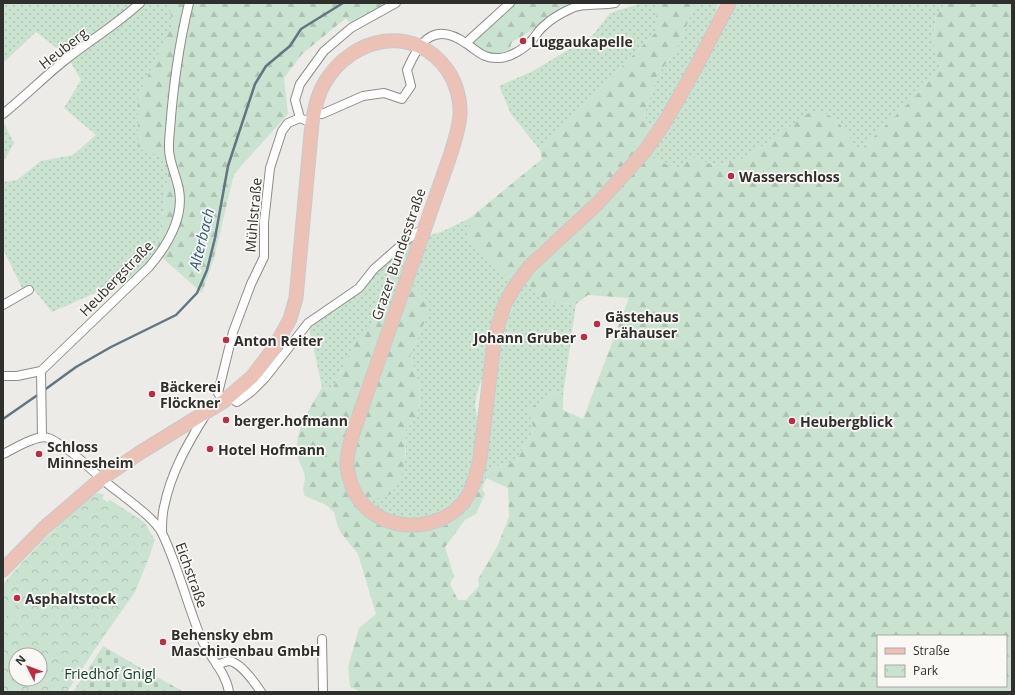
<svg xmlns="http://www.w3.org/2000/svg" width="1015" height="695" font-family="'Open Sans',sans-serif">
<style>
.grass{fill:url(#grass-dots)}
.forest{fill:url(#forest-firs);fill-rule:evenodd}
.cemetery{fill:url(#cemetery-stones)}
.park{fill:url(#park-crowns);fill-rule:evenodd}
.garden{fill:#cae3d1}
.lines{fill:none;stroke-linecap:round;stroke-linejoin:round}
.stream{stroke:#637583;stroke-width:2.5}
.minor-casing{stroke:#8d8c89;stroke-width:10}
.primary-casing{stroke:#c9c9c8;stroke-width:15}
.minor{stroke:#fff;stroke-width:8}
.primary{stroke:#ecc2b6;stroke-width:13}
.poi-dot{fill:#bd2c45;stroke:#faf8f5;stroke-width:1.5}
.labels{text-anchor:middle;dominant-baseline:central;stroke-width:3.5;stroke-linejoin:round;paint-order:stroke}
.poi-label{font-size:14px;font-weight:bold;fill:#2f2f2d;stroke:#faf8f5;text-anchor:start}
.street-label{font-size:14px;fill:#2f2f2d;stroke:#faf8f5}
.park-label{font-size:14px;fill:#0e4225;stroke:#faf8f5}
.water-label{font-size:15px;font-style:italic;fill:#2d5a7b;stroke:#faf8f5}
</style>
<defs>
<pattern id="grass-dots" width="8" height="8" patternUnits="userSpaceOnUse"><rect width="8" height="8" fill="#cae3d1"/><path d="M2 2h.1M6 6h.1" fill="none" stroke="#aec3b4" stroke-width="1.8" stroke-linecap="round"/></pattern>
<pattern id="forest-firs" width="22" height="20" patternUnits="userSpaceOnUse"><rect width="22" height="20" fill="#cae3d1"/><path d="M5 1l3.5 6h-7zM16 11l3.5 6h-7z" fill="#aec3b4"/></pattern>
<pattern id="cemetery-stones" width="16" height="16" patternUnits="userSpaceOnUse"><rect width="16" height="16" fill="#cae3d1"/><path d="M2 7V4a2 2 0 0 1 4 0v3zM10 15v-3a2 2 0 0 1 4 0v3z" fill="#aec3b4"/></pattern>
<pattern id="park-crowns" width="20" height="18" patternUnits="userSpaceOnUse"><rect width="20" height="18" fill="#cae3d1"/><path d="M2 6a3 3 0 1 1 6 0M12 15a3 3 0 1 1 6 0" fill="none" stroke="#aec3b4"/></pattern>
</defs>
<rect width="100%" height="100%" fill="#ecebe7"/>
<g class="grass">
<polygon points="3,3 168,3 174,23 138,96 169,166 157,253 138,274 52,312 31,286 23,290 4,251 3,247 3,182 17,180 41,161 73,155 96,135 64,108 81,80 67,56 36,32 3,63"/>
<polygon points="642,3 656,3 656,32 540,150 511,114 499,86 533,71 593,35 610,13"/>
<polygon points="695,3 718,3 714,23 653,132 644,115 657,76 680,43"/>
<polygon points="735,3 947,3 936,15 933,40 940,68 913,99 859,151 837,120 769,142 739,161 717,166 690,157 678,170 649,156 669,129"/>
<polygon points="3,121 14,143 3,163"/>
<polygon points="470,218 469,239 512,280 486,369 478,389 475,405 479,427 477,445 468,481 461,494 452,505 441,513 429,518 401,519 386,514 374,507 369,502 373,498 387,496 406,455 405,431 417,417 421,389 410,356 426,319 407,290 427,236 441,232"/>
<polygon points="415,238 392,306 355,342 332,390 322,387 309,327"/>
<path d="M526,282l21,20 29,2 -13,91 -10,-2 -37,69 -26,6 -8,21 -5,3c5,-32 10,-63 15,-94 6,-41 10,-80 34,-116z"/>
</g>
<g class="forest">
<polygon points="168,3 388,3 351,25 346,18 302,54 284,78 288,114 234,174 214,258 202,293 157,253 169,166 167,159 138,148 138,96 173,23"/>
<polygon points="513,3 578,3 512,42 509,51 489,54 471,44"/>
<polygon points="656,3 695,3 680,43 657,76 644,115 653,132 597,198 512,280 468,239 470,218 542,159 540,150 656,32"/>
<path d="M947,3h65v689h-651l-11,-5 -2,-20 11,-39 17,-14 -18,-60 -17,-21 -4,-9 -3,-12 -8,-7 -21,-9c-4,-9 0,-10 0,-18 0,-7 -5,-13 -7,-20 -6,-26 13,-50 24,-71l10,3 23,-48 28,-34 9,-2c-9,25 -18,50 -27,74 -9,24 -18,47 -22,72 -1,8 -3,16 -1,24 3,21 18,37 35,47 22,12 51,11 73,0 8,-4 17,-13 21,-21 4,-6 5,-10 11,-13l3,5 -9,20 -11,6 -20,27 9,29 -4,8 8,16h8l13,-14 -1,-7 19,-32 12,-30 -1,-29 -22,-10 4,-10 26,-6 18,-33 -6,-19 25,-17 10,2v15l20,9 46,-121 -41,-3 -12,9 -30,-2 -20,-20 13,-16 65,-59 45,-51 29,14 12,-13 27,9 22,-5 30,-19 41,-30 15,1 12,7 22,31 54,-52 27,-31 -7,-27 3,-26zM878,636h128v50h-128z"/>
<path d="M416,287l12,14 -2,18 -16,37 11,33 -4,28 -12,14c1,20 2,53 -18,65 -6,3 -12,1 -18,6l-10,-15 -3,-10 -3,-12 1,-13 3,-15 50,-147z"/>
</g>
<polygon class="cemetery" points="103,646 139,667 184,692 73,692"/>
<path class="park" d="M99,493l5,2 -2,3 5,4 3,-2 34,22 11,18 -7,20 -13,32 -40,57 -28,43h-64v-108c28,-32 57,-61 88,-89zM16,655h24v24h-24z"/>
<polygon class="garden" points="26,582 31,587 4,620 3,609"/>
<g class="lines">
<g class="stream">
<polyline points="43,391 76,367 111,347 176,315 197,293 207,270 215,238 228,166 255,84 266,66 290,46 301,29 343,3"/>
<polyline points="3,419 39,394"/>
</g>
<g class="minor-casing">
<g id="minor">
<polyline points="466,43 510,3"/>
<path d="M314,113l8,1 41,-18 21,-3 18,6 9,-13 -4,-16c13,-30 28,-49 60,-26 12,8 17,15 32,14 10,0 25,-9 32,-17 5,-5 8,-12 14,-16 6,-6 15,-11 23,-15 15,-8 31,-4 47,-7"/>
<path d="M3,114c21,-17 40,-36 61,-53 25,-20 52,-36 76,-58"/>
<polyline points="300,118 295,100 300,84 324,51 351,28 396,3"/>
<polyline points="3,305 29,290"/>
<polyline points="3,376 17,376 41,371"/>
<polyline points="229,397 237,402 251,392 265,378 308,323 359,288 374,269 415,233 423,231"/>
<polyline points="224,401 218,393 233,332 251,284 264,257 264,222 270,168 282,131 288,123 300,118 312,123"/>
<path d="M42,437l-1,-66 108,-104c17,-20 35,-49 30,-77 -2,-11 -7,-22 -9,-33 -2,-8 -1,-18 0,-27 3,-42 9,-86 19,-127"/>
<path d="M3,454c11,-5 34,-20 45,-16 4,1 8,4 11,6 16,9 28,22 42,34 15,14 53,38 61,55 16,33 25,71 39,105 8,19 25,34 28,54"/>
<path d="M162,531c0,-8 0,-16 2,-24 7,-35 24,-64 42,-93"/>
<polyline points="322,639 323,692"/>
<path d="M217,665c4,-1 8,-4 12,-4 11,1 26,22 32,31"/>
</g>
</g>
<g class="primary-casing">
<path id="primary" d="M3,570l41,-42 57,-49 40,-27 83,-51 28,-24 22,-29 16,-29 6,-21 16,-175c3,-14 5,-28 13,-41 28,-46 90,-59 123,-11 8,12 13,29 12,44 -1,14 -6,28 -10,41l-96,274c-4,13 -9,29 -6,42 2,9 5,19 10,26 23,34 77,36 104,6 11,-13 14,-29 18,-45l14,-117 5,-20 6,-18 10,-18 14,-19 69,-64 47,-52 20,-29 32,-57 32,-62"/>
</g>
<use href="#minor" class="minor"/>
<use href="#primary" class="primary"/>
</g>
<g class="poi-dot">
<circle cx="523" cy="41" r="4"/>
<circle cx="731" cy="176" r="4"/>
<circle cx="597" cy="324" r="4"/>
<circle cx="584" cy="337" r="4"/>
<circle cx="226" cy="340" r="4"/>
<circle cx="152" cy="394" r="4"/>
<circle cx="226" cy="420" r="4"/>
<circle cx="792" cy="421" r="4"/>
<circle cx="210" cy="449" r="4"/>
<circle cx="39" cy="454" r="4"/>
<circle cx="17" cy="598" r="4"/>
<circle cx="163" cy="642" r="4"/>
</g>
<g class="labels">
<g class="poi-label">
<text x="531" y="41">Luggaukapelle</text>
<text x="739" y="176">Wasserschloss</text>
<text x="605" y="316">Gästehaus<tspan x="605" dy="16">Prähauser</tspan></text>
<text x="576" y="337" text-anchor="end">Johann Gruber</text>
<text x="234" y="340">Anton Reiter</text>
<text x="160" y="386">Bäckerei<tspan x="160" dy="16">Flöckner</tspan></text>
<text x="234" y="420">berger.hofmann</text>
<text x="800" y="421">Heubergblick</text>
<text x="47" y="446">Schloss<tspan x="47" dy="16">Minnesheim</tspan></text>
<text x="218" y="449">Hotel Hofmann</text>
<text x="25" y="598">Asphaltstock</text>
<text x="171" y="634">Behensky ebm<tspan x="171" dy="16">Maschinenbau GmbH</tspan></text>
</g>
<g class="street-label">
<text transform="translate(63 48) rotate(-38)">Heuberg</text>
<text transform="translate(253 215) rotate(-85)">Mühlstraße</text>
<text transform="translate(398 254) rotate(-71)">Grazer Bundesstraße</text>
<text transform="translate(116 278) rotate(-46)">Heubergstraße</text>
<text transform="translate(192 575) rotate(70)">Eichstraße</text>
</g>
<g class="park-label">
<text x="110" y="673">Friedhof Gnigl</text>
</g>
<g class="water-label">
<text transform="translate(201 239) rotate(-76)">Alterbach</text>
</g>
</g>
<rect width="1015" height="695" fill="none" stroke="#2f2f2d" stroke-width="8"/>
<rect x="877" y="635" width="130" height="52" fill="#faf8f5" stroke="#a9a8a5"/>
<rect x="885" y="648" width="20" height="6" fill="#ecc2b6" stroke="#a9a8a5"/>
<text x="913" y="655" font-size="12" fill="#2f2f2d">Straße</text>
<rect x="885" y="665" width="20" height="12" fill="url(#park-crowns)" stroke="#a9a8a5"/>
<text x="913" y="675" font-size="12" fill="#2f2f2d">Park</text>
<g transform="translate(28 667) rotate(312)"><circle r="19" fill="#faf8f5" stroke="#a9a8a5"/>
<path d="M0-3L7 15L0 10L-7 15Z" fill="#bd2c45"/>
<text y="-6" font-size="11" font-weight="bold" text-anchor="middle" fill="#2f2f2d">N</text>
</g>
</svg>
